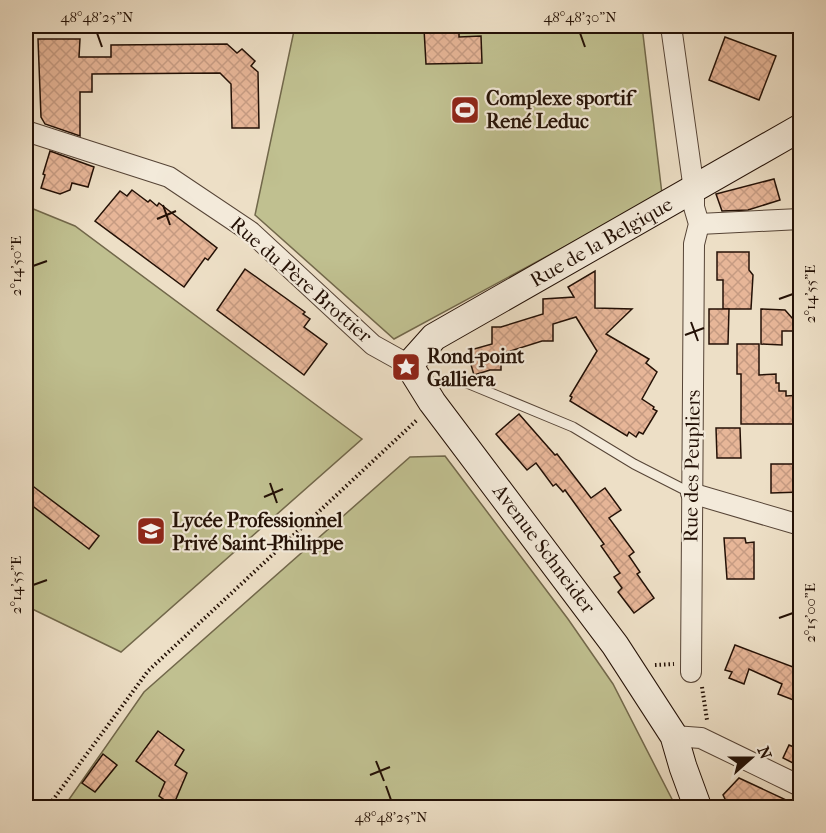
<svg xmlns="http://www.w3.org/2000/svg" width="826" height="833" font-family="'IM FELL French Canon',serif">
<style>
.garden{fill:#c0c090;stroke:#72684b;stroke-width:1.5}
.building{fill:url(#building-cross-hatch);stroke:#241106;stroke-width:1.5}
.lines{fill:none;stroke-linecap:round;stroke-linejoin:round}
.lane-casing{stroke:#564436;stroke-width:11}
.street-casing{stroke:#564436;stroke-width:22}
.secondary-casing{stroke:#241106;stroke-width:29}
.path{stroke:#241106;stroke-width:4;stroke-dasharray:1.5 3;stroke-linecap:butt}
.lane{stroke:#f3eada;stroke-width:9}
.street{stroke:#f3eada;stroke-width:20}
.secondary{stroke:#f3eada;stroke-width:27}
.ticks{fill:none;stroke:#241106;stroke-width:2}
.labels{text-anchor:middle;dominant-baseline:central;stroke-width:4.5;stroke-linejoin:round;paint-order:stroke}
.poi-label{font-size:20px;font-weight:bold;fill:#241106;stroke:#f3eada;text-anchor:start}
.street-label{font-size:20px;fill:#241106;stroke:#f3eada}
.neatline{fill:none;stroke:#241106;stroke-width:2}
.ticks-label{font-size:15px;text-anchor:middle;fill:#241106}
</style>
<defs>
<pattern id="building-cross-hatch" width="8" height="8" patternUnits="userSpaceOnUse" patternTransform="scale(1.5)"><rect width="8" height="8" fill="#e7b698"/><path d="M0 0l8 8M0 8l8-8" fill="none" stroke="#c69b82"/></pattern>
</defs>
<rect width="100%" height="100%" fill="#eddfc6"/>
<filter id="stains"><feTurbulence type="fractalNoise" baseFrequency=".00333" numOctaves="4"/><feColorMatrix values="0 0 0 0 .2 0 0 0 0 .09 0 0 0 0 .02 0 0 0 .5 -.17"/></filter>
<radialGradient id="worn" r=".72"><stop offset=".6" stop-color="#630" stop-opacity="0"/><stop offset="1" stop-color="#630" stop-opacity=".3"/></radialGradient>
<g class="garden">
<polygon points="295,26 642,26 662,194 394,339 255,215"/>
<polygon points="26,206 75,226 362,439 121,652 26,606"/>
<polygon points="445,456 568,619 613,684 676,807 63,808 144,692 410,457"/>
</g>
<g class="building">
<polygon points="459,28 459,37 481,36 482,63 426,64 424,29"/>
<polygon points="725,37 776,56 759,100 709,80"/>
<polygon points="38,39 80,39 79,57 111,57 111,45 227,44 237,53 242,49 255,61 251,66 258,72 259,128 232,128 231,84 220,73 92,74 92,92 80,92 80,136 45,124 41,117"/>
<polygon points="50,151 94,167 88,187 72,183 70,190 60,194 41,188 45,175 43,174"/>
<polygon points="774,179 780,200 748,210 722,211 716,194"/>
<polygon points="132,190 148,202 150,200 157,206 159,203 217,248 208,260 205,258 184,287 95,221 120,191 127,196"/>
<polygon points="717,252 749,252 749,270 753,275 751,309 723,309 723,280 717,280"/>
<polygon points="245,269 305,312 303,314 310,319 304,327 327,344 304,375 217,310"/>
<polygon points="595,271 595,308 632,309 606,334 649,359 646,363 657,372 642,399 654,407 653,409 657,411 643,434 639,432 636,437 629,432 627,436 570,401 572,397 570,396 597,351 576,317 553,324 553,341 542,341 501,354 501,370 490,370 474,375 467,351 492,344 492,327 501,327 543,314 543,299 574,297 568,287"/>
<polygon points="709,309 729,309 728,344 709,344"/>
<polygon points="761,309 785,310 801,328 801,331 782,331 782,345 761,344"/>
<polygon points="737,344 759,344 759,375 776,374 776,383 779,383 779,391 786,391 786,396 801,395 801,411 793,411 793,424 741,424 741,374 737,374"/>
<polygon points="519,414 555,455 557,454 591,498 605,488 621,510 609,518 634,552 629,556 640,572 637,574 654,598 634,613 618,592 622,588 614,577 620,573 601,546 604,544 565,490 563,492 556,484 553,486 536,463 527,470 496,434"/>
<polygon points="716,428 740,428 741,458 717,458"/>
<polygon points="771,464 801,464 801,492 771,493"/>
<polygon points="26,481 99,536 89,549 26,501"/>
<polygon points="724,538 745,538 746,543 754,542 754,579 727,579"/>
<polygon points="735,645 801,670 801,703 778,694 782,684 749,669 744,684 729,678 732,672 725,670"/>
<polygon points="158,731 184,750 175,765 187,773 173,806 159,796 165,782 136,761"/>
<polygon points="789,745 801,750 801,767 783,758"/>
<polygon points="103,754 117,765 95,792 82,783"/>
<polygon points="739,778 801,807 729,807 723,795"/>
</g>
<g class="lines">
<g class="lane-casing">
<polyline id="lane" points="462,381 573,427 634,464 691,493"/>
</g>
<g class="street-casing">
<g id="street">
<polyline points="671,26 694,190 694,207 699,224 694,244 691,672"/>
<polyline points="26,131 169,177 251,232 373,345 409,365"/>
<polyline points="699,224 800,219"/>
<polyline points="691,493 800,525"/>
<polyline points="674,736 701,738 800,786"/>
</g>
</g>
<g class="secondary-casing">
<g id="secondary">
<path id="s1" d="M698,808l-15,-41 -9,-31 -59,-91 -183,-243 -23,-37 25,-28 366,-209"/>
</g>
</g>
<g class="path">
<polyline points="655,665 674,664"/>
<polyline points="702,687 707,720"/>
<polyline points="47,808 148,671 418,419"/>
</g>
<use href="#lane" class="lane"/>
<use href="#street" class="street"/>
<use href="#secondary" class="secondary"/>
</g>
<path class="ticks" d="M97,33l5,14M580,33l5,14M163,205l7,20M157,219l19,-8M33,266l14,-5M779,299l14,-5M691,322l7,19M685,335l19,-7M270,483l7,20M264,497l19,-8M33,585l14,-5M779,618l14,-5M376,761l8,20M370,775l20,-8M386,786l5,14"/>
<defs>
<g id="stadium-square" transform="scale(1.5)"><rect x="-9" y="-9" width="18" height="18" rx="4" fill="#8f2418" stroke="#f3eada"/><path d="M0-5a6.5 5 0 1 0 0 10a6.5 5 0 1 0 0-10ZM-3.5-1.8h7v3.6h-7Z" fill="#fff"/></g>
<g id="sight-square" transform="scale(1.5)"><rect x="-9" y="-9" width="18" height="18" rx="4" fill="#8f2418" stroke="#f3eada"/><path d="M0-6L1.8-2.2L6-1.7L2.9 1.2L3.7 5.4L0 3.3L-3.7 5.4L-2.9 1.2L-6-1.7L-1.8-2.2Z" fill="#fff"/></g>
<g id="school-square" transform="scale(1.5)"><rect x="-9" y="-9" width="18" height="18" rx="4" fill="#8f2418" stroke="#f3eada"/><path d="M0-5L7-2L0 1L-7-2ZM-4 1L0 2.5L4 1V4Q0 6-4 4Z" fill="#fff"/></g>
</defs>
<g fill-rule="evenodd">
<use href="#stadium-square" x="465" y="110"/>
<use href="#sight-square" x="406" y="367"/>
<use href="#school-square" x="151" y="531"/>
</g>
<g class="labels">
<g class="poi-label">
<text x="486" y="98">Complexe sportif<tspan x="486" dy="23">René Leduc</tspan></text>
<text x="427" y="356">Rond-point<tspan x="427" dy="23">Galliera</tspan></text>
<text x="172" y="520">Lycée Professionnel<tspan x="172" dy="23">Privé Saint-Philippe</tspan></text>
</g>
<g class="street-label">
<text stroke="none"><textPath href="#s1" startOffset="762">Rue de la Belgique</textPath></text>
<text transform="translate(301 280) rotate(41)">Rue du Père Brottier</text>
<text transform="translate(692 466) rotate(-89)">Rue des Peupliers</text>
<text transform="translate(544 549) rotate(53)">Avenue Schneider</text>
</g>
</g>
<rect width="826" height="833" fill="none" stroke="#eddfc6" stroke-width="66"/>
<g transform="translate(751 758) rotate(69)" stroke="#f3eada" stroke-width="4.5" paint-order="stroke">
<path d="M0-4.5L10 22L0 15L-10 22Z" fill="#241106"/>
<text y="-9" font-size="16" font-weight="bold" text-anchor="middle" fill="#241106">N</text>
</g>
<rect x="33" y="33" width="760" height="767" class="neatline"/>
<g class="ticks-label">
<text x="97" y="22">48°48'25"N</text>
<text x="580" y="22">48°48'30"N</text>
<text transform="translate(16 266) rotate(-90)" y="5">2°14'50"E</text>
<text transform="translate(810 294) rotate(-90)" y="5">2°14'55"E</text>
<text transform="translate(16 585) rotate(-90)" y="5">2°14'55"E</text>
<text transform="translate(810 613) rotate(-90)" y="5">2°15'00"E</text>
<text x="391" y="822">48°48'25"N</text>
</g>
<rect width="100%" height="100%" filter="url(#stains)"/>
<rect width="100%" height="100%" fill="url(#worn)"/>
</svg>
